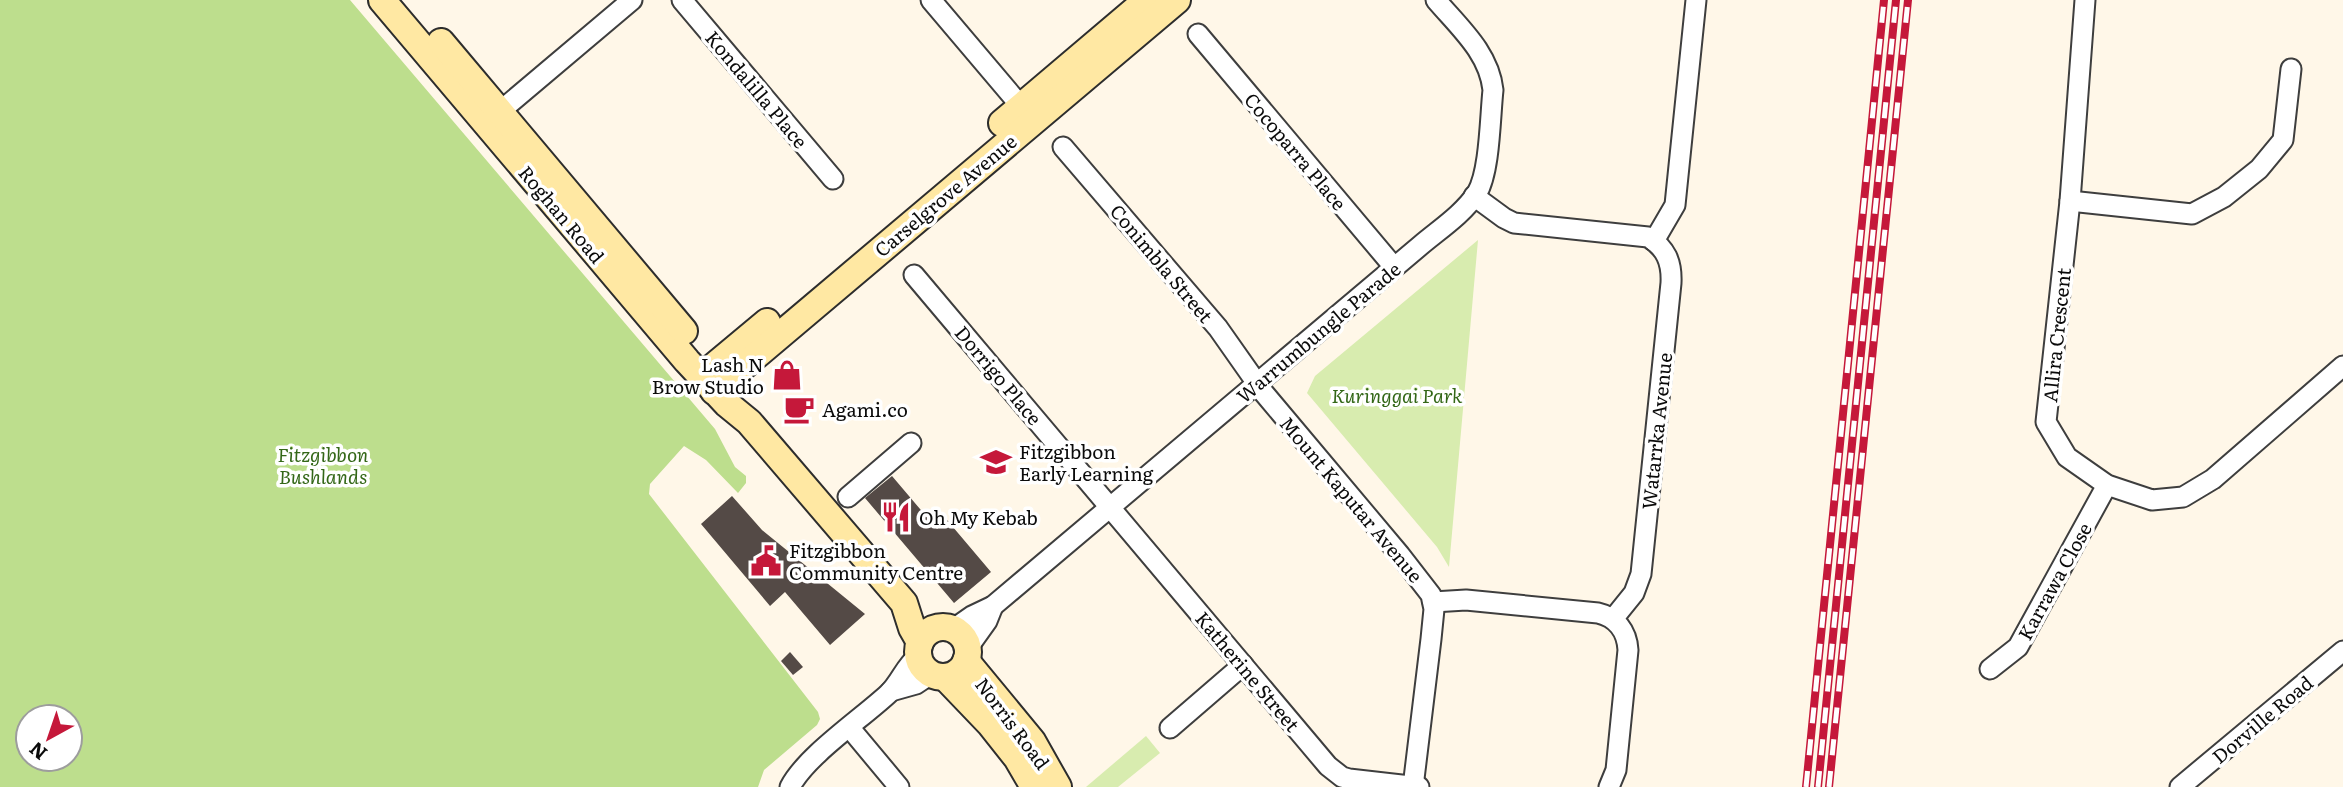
<svg xmlns="http://www.w3.org/2000/svg" width="2343" height="787" font-family="Literata,serif">
<style>
.green{fill:#d8ecaf}
.forest{fill:#bdde8d;fill-rule:evenodd}
.building{fill:#544a46}
.lines{fill:none;stroke-linecap:round;stroke-linejoin:round}
.street-casing{stroke:#3e3e3e;stroke-width:23}
.secondary-casing{stroke:#2d2d2d;stroke-width:30}
.street{stroke:#fff;stroke-width:19}
.secondary{stroke:#ffe8a3;stroke-width:26}
.rail-casing{stroke:#c5183a;stroke-width:8}
.rail{stroke:#fff;stroke-width:5;stroke-dasharray:16;stroke-linecap:butt}
.labels{text-anchor:middle;dominant-baseline:central;stroke-width:7;stroke-linejoin:round;paint-order:stroke}
.street-label{font-size:19px;fill:#0b0b0b;stroke:#fff}
.poi-label{font-size:19px;fill:#0b0b0b;stroke:#fff;text-anchor:start}
.park-label{font-size:19px;font-style:italic;fill:#336717;stroke:#fff}
</style>
<rect width="100%" height="100%" fill="#fff7e8"/>
<g class="green">
<polygon points="1478,240 1449,567 1437,547 1307,393 1315,376"/>
<polygon points="1146,736 1160,753 1118,787 1086,787"/>
</g>
<path class="forest" d="M0,0h350l365,429 20,38 11,9v7l-8,10 -32,-33 -22,-14 -34,38 -1,10 169,218 2,7 -3,6 -53,45 -6,17h-758zM28,717h42v42h-42z"/>
<g class="building">
<polygon points="892,476 937,529 947,520 991,572 954,603 865,498"/>
<polygon points="732,496 762,530 865,614 830,645 785,592 770,606 701,524"/>
<polygon points="790,652 803,667 793,675 781,661"/>
</g>
<g class="lines">
<g class="street-casing">
<g id="street">
<polyline points="682,0 833,179"/>
<polyline points="931,0 1030,117"/>
<polyline points="2085,0 2070,201 2046,422 2067,457 2107,485 2152,500 2183,497 2213,479 2343,366"/>
<polyline points="1198,34 1394,267"/>
<polyline points="491,119 632,0"/>
<polyline points="1063,147 1218,328 1263,392 1400,555 1431,595 1434,609 1431,639 1413,787"/>
<path d="M1474,196l30,22 10,5 134,14c18,11 24,25 23,46l-30,291 -7,19 -21,26"/>
<polyline points="2070,201 2192,214 2224,197 2259,169 2283,140 2291,69"/>
<polyline points="1654,241 1675,205 1696,0"/>
<polyline points="914,275 1328,766 1342,777 1349,779 1419,787"/>
<polyline points="848,497 911,443"/>
<path d="M1433,602l33,-2 132,13c18,4 29,18 30,37l-12,120 -7,17"/>
<path d="M952,630l20,-14 21,-10 428,-361c19,-16 42,-31 56,-52 13,-22 13,-76 16,-103 -4,-37 -33,-62 -57,-90"/>
<polyline points="967,649 987,621 993,606"/>
<polyline points="1990,669 2018,647 2107,485"/>
<polyline points="891,691 916,684 931,674"/>
<polyline points="849,727 899,787"/>
<polyline points="1170,728 1243,665"/>
<path d="M790,787c16,-31 71,-68 98,-93 12,-11 17,-28 30,-38"/>
<polyline points="2180,787 2343,651"/>
</g>
</g>
<g class="secondary-casing">
<g id="secondary">
<polyline points="382,0 687,361 727,404 749,422 904,603 912,628 920,642"/>
<polyline points="441,42 684,331"/>
<polyline points="1002,123 1147,0"/>
<polyline points="701,377 767,322"/>
<polyline points="714,391 1177,0"/>
<circle cx="943" cy="652" r="25"/>
<polyline points="966,661 1032,741 1058,787"/>
<polyline points="945,677 990,724 1017,758 1034,787"/>
</g>
</g>
<use href="#street" class="street"/>
<use href="#secondary" class="secondary"/>
<g class="rail-casing">
<g id="rail">
<polyline points="1806,787 1884,0"/>
<polyline points="1818,787 1896,0"/>
<polyline points="1829,787 1908,0"/>
</g>
</g>
<use href="#rail" class="rail"/>
</g>
<defs>
<g id="shop-bare" transform="scale(2.415)"><path d="M-5-2.5h2.3a2.7 3.5 0 0 1 5.4 0H5L5.5 6h-11ZM-1.5-2.5h3a1.5 2.3 0 0 0-3 0Z" fill="#c5183a" stroke="#fff" stroke-width="2.5" paint-order="stroke"/></g>
<g id="cafe-bare" transform="scale(2.415)"><path d="M-5.5-4.5H6V0H3Q3 3.5 0 3.5H-2.5Q-5.5 3.5-5.5 0ZM3-3.2v2h1.7v-2ZM-6 4.5H4V6H-6Z" fill="#c5183a" stroke="#fff" stroke-width="2.5" paint-order="stroke"/></g>
<g id="school-bare" transform="scale(2.415)"><path d="M0-5L7-2L0 1L-7-2ZM-4 1L0 2.5L4 1V4Q0 6-4 4Z" fill="#c5183a" stroke="#fff" stroke-width="2.5" paint-order="stroke"/></g>
<g id="restaurant-bare" transform="scale(2.415)"><path d="M-5-6h1v4h1v-4h1v4h1v-4h1v5L-1.5 .5V6h-2V.5L-5-1ZM5-6V6H3V1.5H1.5Q1.5-4 5-6Z" fill="#c5183a" stroke="#fff" stroke-width="2.5" paint-order="stroke"/></g>
<g id="civic-bare" transform="scale(2.415)"><path d="M-.6-6.5H3V-4.5H.6V-3L4-1V1h2V6H-6V1h2V-1L-.6-3ZM-1.2 2.5V6h2.4V2.5Z" fill="#c5183a" stroke="#fff" stroke-width="2.5" paint-order="stroke"/></g>
</defs>
<g fill-rule="evenodd">
<use href="#shop-bare" x="787" y="375"/>
<use href="#cafe-bare" x="799" y="409"/>
<use href="#school-bare" x="996" y="462"/>
<use href="#restaurant-bare" x="896" y="517"/>
<use href="#civic-bare" x="766" y="561"/>
</g>
<g class="labels">
<g class="street-label">
<text transform="translate(757 89) rotate(50)">Kondalilla Place</text>
<text transform="translate(1296 151) rotate(50)">Cocoparra Place</text>
<text transform="translate(945 195) rotate(-40)">Carselgrove Avenue</text>
<text transform="translate(562 214) rotate(50)">Roghan Road</text>
<text transform="translate(1162 263) rotate(50)">Conimbla Street</text>
<text transform="translate(1318 332) rotate(-40)">Warrumbungle Parade</text>
<text transform="translate(2056 335) rotate(-84)">Allira Crescent</text>
<text transform="translate(999 375) rotate(50)">Dorrigo Place</text>
<text transform="translate(1656 431) rotate(-84)">Watarrka Avenue</text>
<text transform="translate(1352 499) rotate(50)">Mount Kaputar Avenue</text>
<text transform="translate(2054 581) rotate(-61)">Karrawa Close</text>
<text transform="translate(1248 671) rotate(50)">Katherine Street</text>
<text transform="translate(2262 719) rotate(-40)">Dorville Road</text>
<text transform="translate(1013 723) rotate(53)">Norris Road</text>
</g>
<g class="poi-label">
<text x="764" y="364" text-anchor="end">Lash N<tspan x="764" dy="22">Brow Studio</tspan></text>
<text x="822" y="409">Agami.co</text>
<text x="1019" y="451">Fitzgibbon<tspan x="1019" dy="22">Early Learning</tspan></text>
<text x="919" y="517">Oh My Kebab</text>
<text x="789" y="550">Fitzgibbon<tspan x="789" dy="22">Community Centre</tspan></text>
</g>
<g class="park-label">
<text x="1397" y="395">Kuringgai Park</text>
<text x="323" y="454">Fitzgibbon<tspan x="323" dy="22">Bushlands</tspan></text>
</g>
</g>
<g transform="translate(49 738) rotate(220)"><circle r="33" fill="#ffffff" stroke="#9d9d9d" stroke-width="2"/>
<path d="M0-5L12 26L0 18L-12 26Z" fill="#c5183a"/>
<text y="-10" font-size="19" font-weight="bold" text-anchor="middle" fill="#0b0b0b">N</text>
</g>
</svg>
